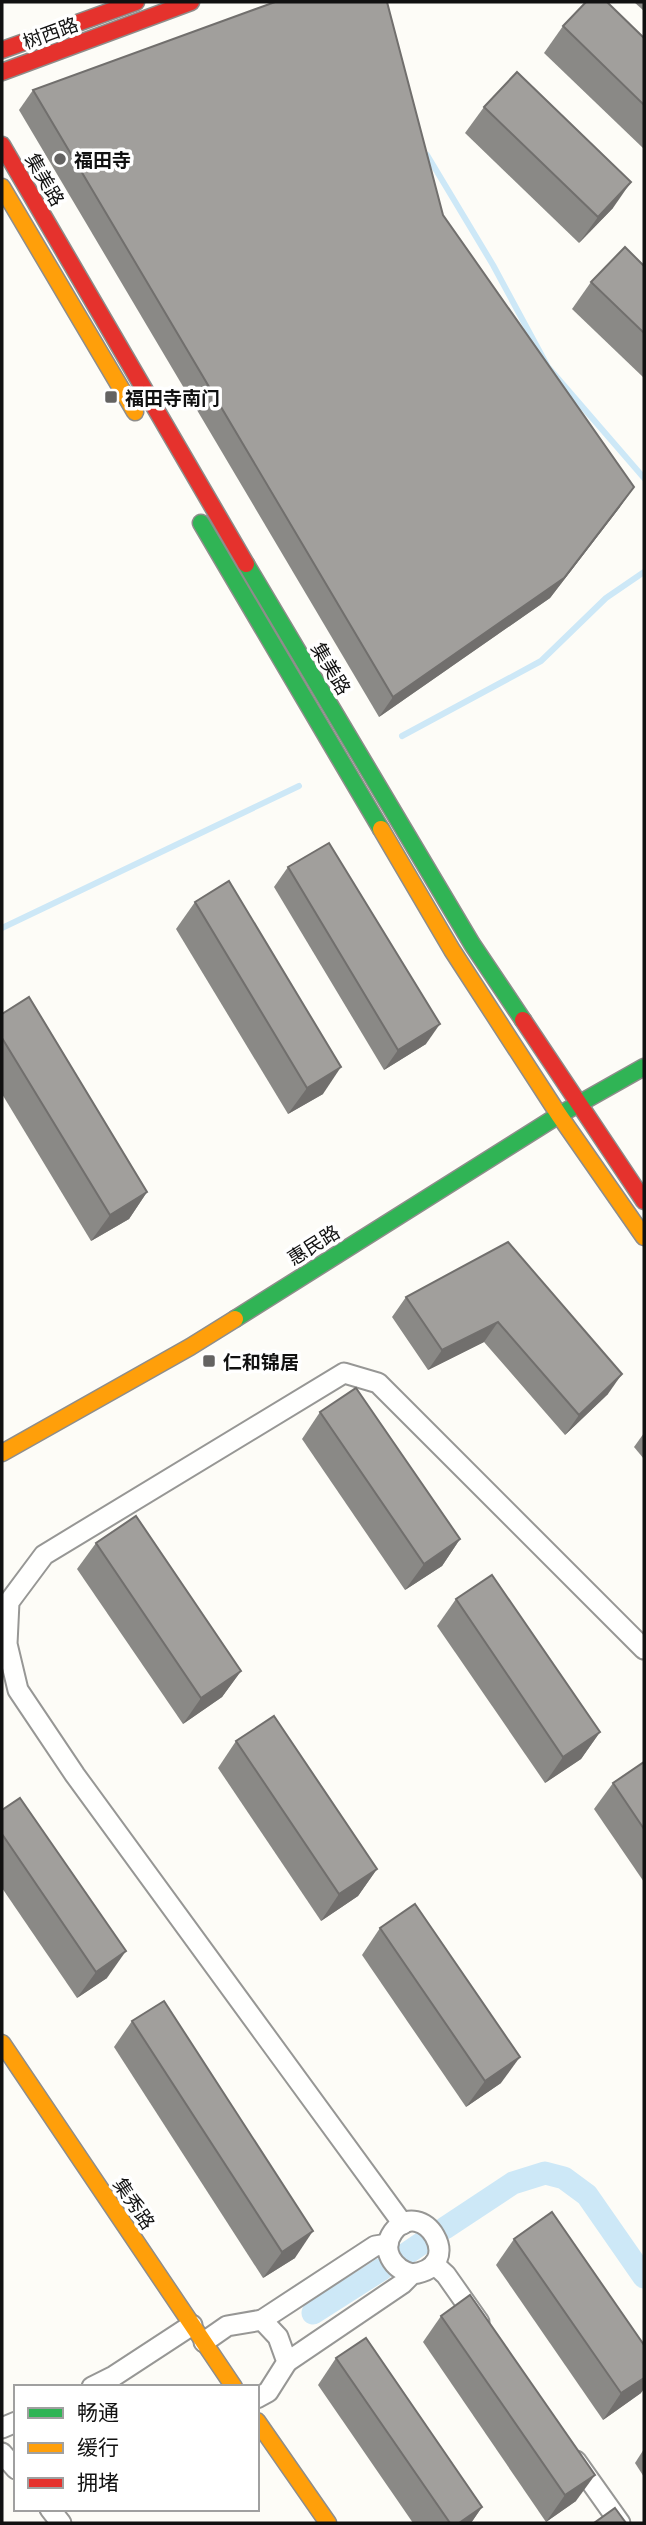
<svg xmlns="http://www.w3.org/2000/svg" width="646" height="2525" font-family="'Playfair Display','Noto Sans SC',serif">
<style>
.lines{fill:none;stroke-linecap:round;stroke-linejoin:round}
.stream{stroke:#cde8f7;stroke-width:6}
.canal{stroke:#cde8f7;stroke-width:23}
.street-casing{stroke:#979795;stroke-width:23}
.fast-casing{stroke:#8e8d8b;stroke-width:19}
.slow-casing{stroke:#8e8d8b;stroke-width:19}
.jam-casing{stroke:#8e8d8b;stroke-width:19}
.street{stroke:#fffffe;stroke-width:19}
.fast{stroke:#30b455;stroke-width:16}
.slow{stroke:#ff9f0a;stroke-width:16}
.jam{stroke:#e5322d;stroke-width:16}
.wall{fill:#8a8986}
.shaded-wall{fill:#716f6d}
.building{fill:#a19f9c;stroke:#716f6d;stroke-width:2}
.poi-dot{fill:#646362;stroke:#fff;stroke-width:2.5}
.labels{text-anchor:middle;dominant-baseline:central;stroke-width:7;stroke-linejoin:round;paint-order:stroke}
.street-label{font-size:19px;fill:#111;stroke:#fff}
.poi-label{font-size:19px;font-weight:bold;fill:#111;stroke:#fff;text-anchor:start}
</style>
<rect width="100%" height="100%" fill="#fdfcf7"/>
<g class="lines">
<g class="stream">
<polyline points="427,155 493,265 548,367 644,478"/>
<polyline points="402,736 541,661 606,598 644,572"/>
<polyline points="2,928 299,786"/>
</g>
<g class="canal">
<polyline points="445,2228 513,2183 545,2173 564,2178 587,2195 644,2277"/>
<polyline points="403,2256 425,2241"/>
<polyline points="313,2313 382,2269"/>
</g>
<g class="street-casing">
<g id="street">
<polyline points="403,2224 75,1775 18,1690 7,1644 9,1602 44,1555 344,1373 378,1383 644,1649"/>
<polyline points="434,2264 446,2275 479,2322"/>
<polyline points="262,2320 375,2246 388,2244"/>
<polyline points="204,2342 227,2326 262,2320 278,2337 287,2362 268,2392 257,2398"/>
<path d="M287,2362l115,-78 10,-10c57,-7 10,-80 -19,-42 -13,18 0,37 19,42"/>
<polyline points="92,2387 114,2376 192,2325"/>
<polyline points="2,2428 16,2422"/>
<polyline points="2,2453 16,2469"/>
<polyline points="576,2461 620,2523"/>
<polyline points="50,2509 61,2523"/>
</g>
</g>
<g class="fast-casing">
<g id="fast">
<polyline points="201,523 381,829"/>
<polyline points="246,564 472,944 523,1020"/>
<polyline points="235,1319 559,1115 644,1067"/>
</g>
</g>
<g class="slow-casing">
<g id="slow">
<polyline points="2,187 135,412"/>
<polyline points="381,829 452,950 559,1115 644,1237"/>
<polyline points="2,1453 190,1347 235,1319"/>
<polyline points="2,2043 234,2387"/>
<polyline points="257,2421 328,2523"/>
</g>
</g>
<g class="jam-casing">
<g id="jam">
<polyline points="2,50 136,2"/>
<polyline points="2,72 191,2"/>
<polyline points="2,145 246,564"/>
<polyline points="523,1020 644,1201"/>
</g>
</g>
<use href="#street" class="street"/>
<use href="#fast" class="fast"/>
<use href="#slow" class="slow"/>
<use href="#jam" class="jam"/>
</g>
<g class="wall">
<polygon points="634,2 644,2 644,11"/>
<polygon points="563,26 644,38 644,149 544,53"/>
<polygon points="33,90 443,215 620,507 550,598 379,717 19,110"/>
<polygon points="484,107 613,208 579,243 465,133"/>
<polygon points="644,266 644,378 572,309 591,282"/>
<polygon points="288,867 426,1044 384,1070 274,887"/>
<polygon points="195,902 323,1094 288,1114 176,929"/>
<polygon points="2,1014 147,1192 129,1219 91,1241 2,1094"/>
<polygon points="508,1242 608,1394 565,1435 484,1342 428,1370 392,1317 406,1297"/>
<polygon points="320,1412 460,1539 442,1566 405,1590 302,1439"/>
<polygon points="644,1433 644,1459 634,1447"/>
<polygon points="96,1543 241,1671 222,1697 183,1724 77,1569"/>
<polygon points="456,1599 600,1732 581,1759 545,1783 437,1626"/>
<polygon points="236,1741 377,1869 358,1896 321,1921 218,1768"/>
<polygon points="644,1762 644,1882 594,1809 613,1783"/>
<polygon points="2,1810 107,1978 77,1998 2,1888"/>
<polygon points="380,1928 501,2083 466,2107 362,1955"/>
<polygon points="132,2021 295,2258 263,2278 114,2047"/>
<polygon points="514,2239 641,2393 603,2420 496,2265"/>
<polygon points="441,2316 576,2501 546,2522 423,2342"/>
<polygon points="336,2358 482,2507 471,2523 413,2523 318,2385"/>
<polygon points="644,2449 644,2477 635,2463"/>
</g>
<g class="shaded-wall">
<polygon points="631,182 613,208 579,243 598,217"/>
<polygon points="634,487 620,507 550,598 379,717 393,697"/>
<polygon points="440,1024 426,1044 384,1070 398,1050"/>
<polygon points="341,1067 323,1094 288,1114 307,1088"/>
<polygon points="147,1192 129,1219 91,1241 110,1215"/>
<polygon points="498,1322 484,1342 428,1370 442,1350"/>
<polygon points="622,1374 608,1394 565,1435 579,1415"/>
<polygon points="460,1539 442,1566 405,1590 424,1564"/>
<polygon points="241,1671 222,1697 183,1724 201,1698"/>
<polygon points="600,1732 581,1759 545,1783 563,1757"/>
<polygon points="377,1869 358,1896 321,1921 339,1894"/>
<polygon points="126,1951 107,1978 77,1998 96,1972"/>
<polygon points="520,2057 501,2083 466,2107 485,2081"/>
<polygon points="313,2231 295,2258 263,2278 282,2252"/>
<polygon points="644,2378 644,2389 641,2393 603,2420 621,2393"/>
<polygon points="595,2475 576,2501 546,2522 565,2495"/>
<polygon points="482,2507 471,2523 459,2523"/>
</g>
<g class="building">
<polygon points="275,2 387,2 443,215 634,487 564,578 393,697 33,90"/>
<polygon points="586,2 607,2 644,38 644,105 563,26"/>
<polygon points="517,72 631,182 598,217 484,107"/>
<polygon points="625,247 644,266 644,333 591,282"/>
<polygon points="329,843 440,1024 398,1050 288,867"/>
<polygon points="229,881 341,1067 307,1088 195,902"/>
<polygon points="29,997 147,1192 110,1215 2,1038 2,1014"/>
<polygon points="508,1242 622,1374 579,1415 498,1322 442,1350 406,1297"/>
<polygon points="356,1388 460,1539 424,1564 320,1412"/>
<polygon points="136,1516 241,1671 201,1698 96,1543"/>
<polygon points="492,1575 600,1732 563,1757 456,1599"/>
<polygon points="274,1716 377,1869 339,1894 236,1741"/>
<polygon points="644,1762 644,1829 613,1783"/>
<polygon points="20,1798 126,1951 96,1972 2,1834 2,1810"/>
<polygon points="415,1904 520,2057 485,2081 380,1928"/>
<polygon points="164,2001 313,2231 282,2252 132,2021"/>
<polygon points="552,2212 644,2345 644,2378 621,2393 514,2239"/>
<polygon points="470,2295 595,2475 565,2495 441,2316"/>
<polygon points="366,2338 482,2507 459,2523 450,2523 336,2358"/>
<polygon points="615,2508 626,2523 594,2523"/>
</g>
<g class="poi-dot">
<circle cx="60" cy="159" r="7"/>
<rect x="104" y="390" width="14" height="14" rx="3.5"/>
<rect x="202" y="1354" width="14" height="14" rx="3.5"/>
</g>
<g class="labels">
<g class="street-label">
<text transform="translate(50 32) rotate(-20)">树西路</text>
<text transform="translate(46 179) rotate(60)">集美路</text>
<text transform="translate(332 668) rotate(59)">集美路</text>
<text transform="translate(313 1244) rotate(-32)">惠民路</text>
<text transform="translate(135 2203) rotate(56)">集秀路</text>
</g>
<g class="poi-label">
<text x="74" y="159">福田寺</text>
<text x="125" y="397">福田寺南门</text>
<text x="223" y="1361">仁和锦居</text>
</g>
</g>
<rect width="646" height="2525" fill="none" stroke="#111111" stroke-width="7"/>
<rect x="14" y="2385" width="245" height="126" fill="#ffffff" stroke="#a0a0a0" stroke-width="2"/>
<rect x="28" y="2408" width="35" height="10" fill="#30b455" stroke="#a0a0a0" stroke-width="2"/>
<text x="77" y="2420" font-size="21" fill="#111111">畅通</text>
<rect x="28" y="2443" width="35" height="10" fill="#ff9f0a" stroke="#a0a0a0" stroke-width="2"/>
<text x="77" y="2455" font-size="21" fill="#111111">缓行</text>
<rect x="28" y="2478" width="35" height="10" fill="#e5322d" stroke="#a0a0a0" stroke-width="2"/>
<text x="77" y="2490" font-size="21" fill="#111111">拥堵</text>
</svg>
